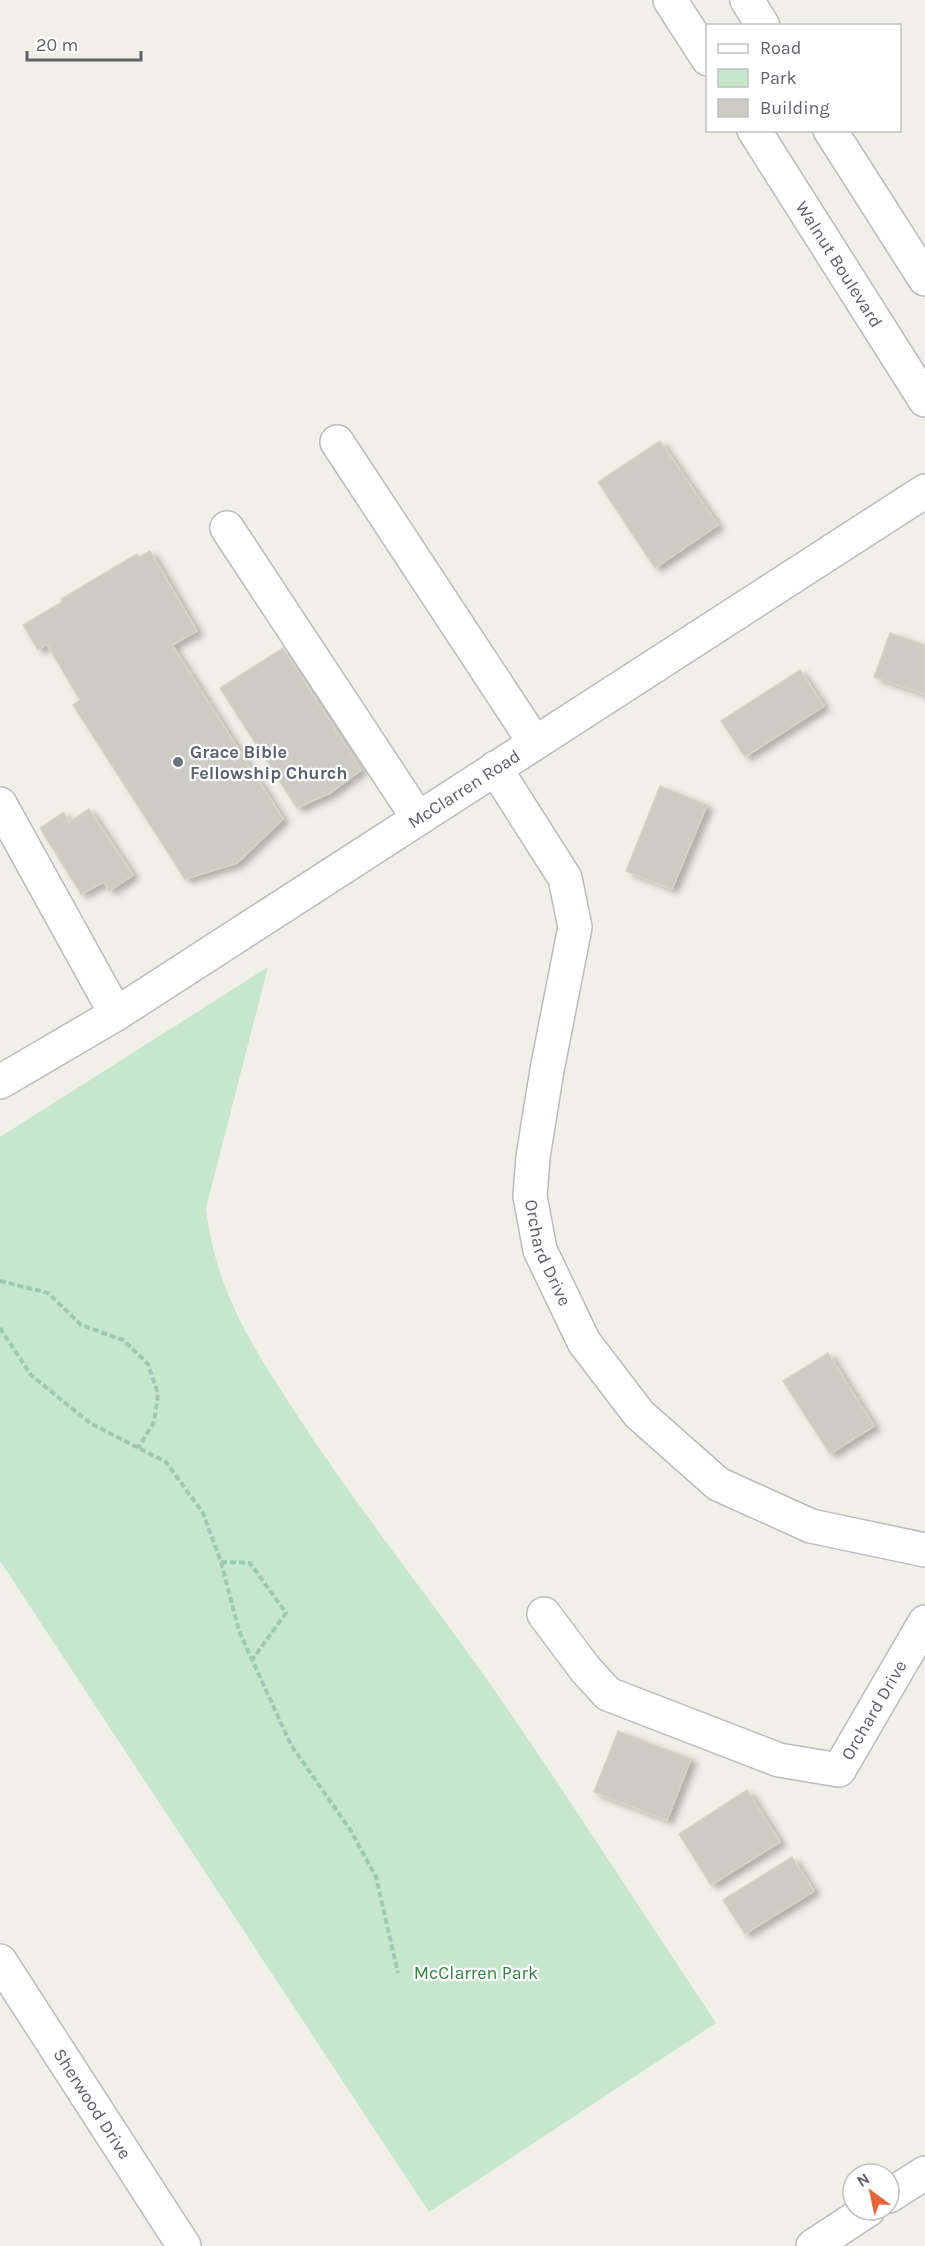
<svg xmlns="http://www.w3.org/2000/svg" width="925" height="2246" font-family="Karla,sans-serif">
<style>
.green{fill:#c6e7cb}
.building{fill:#cccbc4;stroke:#d5d3c6;stroke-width:1.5;filter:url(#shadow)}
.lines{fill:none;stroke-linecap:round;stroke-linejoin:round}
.minor-casing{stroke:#babbc1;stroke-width:36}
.path{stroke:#9fc8b1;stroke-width:4;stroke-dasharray:6 3;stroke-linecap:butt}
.minor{stroke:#fff;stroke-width:33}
.worship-dot{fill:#6b7280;stroke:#fff;stroke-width:2}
.labels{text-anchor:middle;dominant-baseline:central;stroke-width:4.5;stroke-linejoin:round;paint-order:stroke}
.street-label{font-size:18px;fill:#5f6168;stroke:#fff}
.worship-label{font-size:18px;font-weight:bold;fill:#5b616d;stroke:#fff;text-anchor:start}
.park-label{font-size:18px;fill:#368046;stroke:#fff}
</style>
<defs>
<filter id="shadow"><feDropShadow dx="6" dy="4" stdDeviation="3" flood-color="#0004"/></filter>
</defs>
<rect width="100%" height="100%" fill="#f1f0e8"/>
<path class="green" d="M268,967l-62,241c10,84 46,138 91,207 57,88 123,170 184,256 81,115 157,235 235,352l-287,189 -429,-651v-424z"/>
<g class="building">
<polygon points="660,441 718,525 655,568 598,482"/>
<polygon points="150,551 197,631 172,645 283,819 237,863 185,879 73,705 80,700 47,644 38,650 23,625 62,602 61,599 137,554 139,557"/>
<polygon points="890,633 925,645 925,694 874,677"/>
<polygon points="283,648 361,770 330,793 297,808 220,688"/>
<polygon points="800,670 824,706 745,757 721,721"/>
<polygon points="660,786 707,805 672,889 626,871"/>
<polygon points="89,809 133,875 109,891 104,882 81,894 40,828 64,812 69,822"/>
<polygon points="828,1353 874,1426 830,1454 783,1381"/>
<polygon points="618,1731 691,1759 667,1820 594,1792"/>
<polygon points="747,1790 780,1842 711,1885 679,1834"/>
<polygon points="792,1857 814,1891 745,1934 723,1900"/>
</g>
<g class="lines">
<g class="minor-casing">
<g id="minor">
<polyline points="670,0 708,59"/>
<polyline points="747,0 763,26"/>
<path id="s1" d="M754,130l171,270"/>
<polyline points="830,130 925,279"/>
<polyline points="337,442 535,743"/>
<polyline points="227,528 418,818"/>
<path id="s2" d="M495,768l70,110 10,49 -28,143 -14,87 -3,39 10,54 44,92 55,72 79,70 93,42 114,24"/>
<polyline points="0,804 116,1014"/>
<path id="s3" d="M0,1082l116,-68 809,-523"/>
<path id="s4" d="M544,1614l42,56 22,24 171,66 60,10 86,-148"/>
<path id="s5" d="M0,1961l184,285"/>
<polyline points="889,2196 925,2173"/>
<polyline points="813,2246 868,2210"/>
</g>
</g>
<g class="path">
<polyline points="0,1281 48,1293 81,1325 123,1340 148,1364 158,1394 154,1422 138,1448"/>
<polyline points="0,1328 31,1375 90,1423 166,1462 203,1513 221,1562 239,1631 291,1745 351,1831 376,1877 398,1973"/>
<polyline points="221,1562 250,1563 286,1613 252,1660"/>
</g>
<use href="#minor" class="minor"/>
</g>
<circle class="worship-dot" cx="178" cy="762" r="6"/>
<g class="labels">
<g class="street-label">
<text stroke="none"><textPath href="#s1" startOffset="159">Walnut Boulevard</textPath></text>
<text stroke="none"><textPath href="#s3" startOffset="549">McClarren Road</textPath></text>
<text stroke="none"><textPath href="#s2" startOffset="513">Orchard Drive</textPath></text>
<text stroke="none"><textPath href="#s4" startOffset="416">Orchard Drive</textPath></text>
<text stroke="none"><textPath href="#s5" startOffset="170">Sherwood Drive</textPath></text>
</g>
<g class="worship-label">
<text x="190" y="752">Grace Bible<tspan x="190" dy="21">Fellowship Church</tspan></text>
</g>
<g class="park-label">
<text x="476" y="1973">McClarren Park</text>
</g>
</g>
<rect x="706" y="24" width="195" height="108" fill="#ffffff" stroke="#bfc0c3" stroke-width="1.5"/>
<rect x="718" y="44" width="30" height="9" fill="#ffffff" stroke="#bfc0c3" stroke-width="1.5"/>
<text x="760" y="54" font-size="18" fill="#5f6168">Road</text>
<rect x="718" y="69" width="30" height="18" fill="#c6e7cb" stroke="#bfc0c3" stroke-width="1.5"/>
<text x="760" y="84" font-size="18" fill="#5f6168">Park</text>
<rect x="718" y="99" width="30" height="18" fill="#cccbc4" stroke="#bfc0c3" stroke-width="1.5"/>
<text x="760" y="114" font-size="18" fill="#5f6168">Building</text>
<g transform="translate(871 2192) rotate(327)"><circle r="28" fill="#ffffff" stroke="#bfc0c3" stroke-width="1.5"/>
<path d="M0-4.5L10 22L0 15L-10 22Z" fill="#e66439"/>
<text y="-9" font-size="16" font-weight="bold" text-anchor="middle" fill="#5f6168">N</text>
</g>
<path d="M27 51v9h114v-9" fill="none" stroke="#5f6168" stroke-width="3"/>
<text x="36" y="51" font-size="18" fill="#5f6168" stroke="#ffffff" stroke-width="4.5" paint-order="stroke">20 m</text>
</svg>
